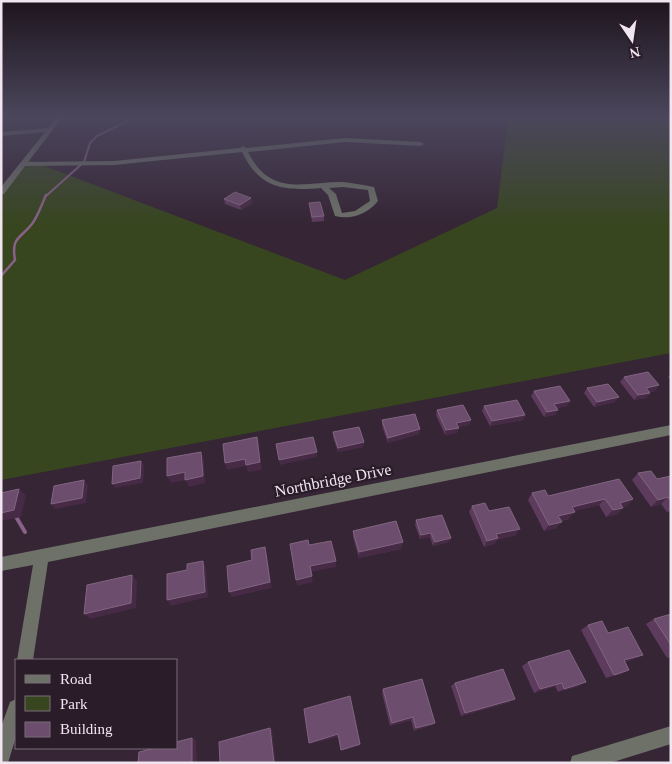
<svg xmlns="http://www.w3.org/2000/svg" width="672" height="764" font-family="Georgia,serif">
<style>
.green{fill:#37461f}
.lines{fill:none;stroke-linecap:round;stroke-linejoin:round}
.stream-far2{stroke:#896188;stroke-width:2}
.stream-far1{stroke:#896188;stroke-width:2.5}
.stream{stroke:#896188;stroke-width:4}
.minor{fill:#6d7168;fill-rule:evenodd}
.wall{fill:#5d3b5d}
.shaded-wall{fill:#462a46}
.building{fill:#6d4d6d;stroke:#826581}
.labels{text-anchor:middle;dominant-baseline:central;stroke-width:4.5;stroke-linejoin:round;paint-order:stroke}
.near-street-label{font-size:16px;fill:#f1e6f0;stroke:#2b1c2a}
</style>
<rect width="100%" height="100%" fill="#352535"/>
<polygon class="green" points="508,118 671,118 671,353 1,480 1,191 26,159 345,280 497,208"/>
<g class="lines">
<polyline class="stream-far2" points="46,196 84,162 90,143 97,136 133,118"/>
<path class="stream-far1" d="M1,276l14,-16c-4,-23 5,-21 17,-36 6,-8 10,-20 14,-29"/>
<polyline class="stream" points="15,515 25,532"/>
<g class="minor">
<path d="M56,118h6l-34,44 86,-1 126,-13 3,-2 3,2 99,-10 76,4 3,2 -3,2 -76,-4 -97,10c23,45 54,30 95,30 11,1 20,3 31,5l4,14c-11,13 -26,19 -43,15l-7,-21 -7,-7c-38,3 -61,1 -79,-36l-128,13 -89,1 -21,28h-3v-7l44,-55 -44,4v-4l47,-4zM343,187l25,3 2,11 -15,10 -13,2 -6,-19 -7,-6z"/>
<polygon points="671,425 671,435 48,562 33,660 17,660 33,565 1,571 1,557"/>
<polygon points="16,699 16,737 8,763 1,763 1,727 10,702"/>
<polygon points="671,726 671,744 610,763 570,763 572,756 579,754"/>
</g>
</g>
<g class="wall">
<polygon points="224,199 252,203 241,210 225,204"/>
<polygon points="309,203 324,216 324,221 312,222"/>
<polygon points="671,373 671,380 668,377"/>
<polygon points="624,377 655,391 649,392 650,393 646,398 634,400 620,382"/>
<polygon points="587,388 615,402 594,407 584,393"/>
<polygon points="534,391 567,406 557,408 555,415 544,417 531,396"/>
<polygon points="484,406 525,415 523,420 490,426 482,411"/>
<polygon points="437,410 471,420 469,425 458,427 457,433 445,435 436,415"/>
<polygon points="382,420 420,429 419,434 388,443 382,426"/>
<polygon points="333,432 364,442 363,447 338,452 333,437"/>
<polygon points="638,473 657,479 671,476 671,511 667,512 661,504 651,507 632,480"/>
<polygon points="532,493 548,496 633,499 627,506 623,507 617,514 606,517 599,505 574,511 569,519 561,521 556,528 544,531 528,500"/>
<polygon points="472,506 489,511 516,535 497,540 494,544 484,547 469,512"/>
<polygon points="416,520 451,538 449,542 433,546 430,537 420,539 415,525"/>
<polygon points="353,531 403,542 401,549 359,558 353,537"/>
<polygon points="671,614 671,657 667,658 646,624 654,619"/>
<polygon points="588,625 635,659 625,662 629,670 621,674 606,678 581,630"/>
<polygon points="528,662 579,686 558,692 555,686 534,693 522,666"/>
<polygon points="455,683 510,702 461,716 451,686"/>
<polygon points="383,689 433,725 414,731 411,720 390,726 382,693"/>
</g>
<g class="shaded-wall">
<polygon points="251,198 252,203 241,210 240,205"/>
<polygon points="659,385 655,391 642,393 646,388"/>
<polygon points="650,393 646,398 634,400 638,395"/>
<polygon points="619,397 615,402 594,407 597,402"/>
<polygon points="570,401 567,406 551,409 554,404"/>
<polygon points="558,410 555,415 544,417 547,412"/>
<polygon points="525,415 523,420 490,426 492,421"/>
<polygon points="471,420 469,425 455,428 456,423"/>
<polygon points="459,428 457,433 445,435 446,430"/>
<polygon points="420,429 419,434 388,443 388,438"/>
<polygon points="257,437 262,470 248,472 246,466 227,470 225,463"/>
<polygon points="364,442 363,447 338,452 338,448"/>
<polygon points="201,452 204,459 205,483 189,487 186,480 171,483 167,476"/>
<polygon points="317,452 317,457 280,465 279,460"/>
<polygon points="141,461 144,466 143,483 115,488 112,484"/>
<polygon points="84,480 88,485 86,503 55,509 51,504"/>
<polygon points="19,489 26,496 21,517 1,521 1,513"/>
<polygon points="668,497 661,504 651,507 658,500"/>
<polygon points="605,499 599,505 566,513 572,507"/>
<polygon points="633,499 627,506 614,509 620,503"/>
<polygon points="623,508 617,514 606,517 613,510"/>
<polygon points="575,512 569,519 553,522 558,516"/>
<polygon points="562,522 556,528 544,531 549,525"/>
<polygon points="520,529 516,535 497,540 494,544 484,547 487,541 496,534"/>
<polygon points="431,533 430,537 420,539 421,535"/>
<polygon points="451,538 449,542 433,546 435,542"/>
<polygon points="403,542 401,549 359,558 359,552"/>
<polygon points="265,547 267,553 272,588 232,597 229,592"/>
<polygon points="203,561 206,567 208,597 171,606 167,600"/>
<polygon points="336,561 336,567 311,572 310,566"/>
<polygon points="132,575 137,581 136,608 90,619 84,614"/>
<polygon points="312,576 313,582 297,586 296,580"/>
<polygon points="643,655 635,659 616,664 624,660"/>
<polygon points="629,670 621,674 606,678 614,675"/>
<polygon points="586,682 579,686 558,692 564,689"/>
<polygon points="562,683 555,686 534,693 540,689"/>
<polygon points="515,699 510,702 461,716 465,713"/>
<polygon points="413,717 411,720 390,726 392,723"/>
<polygon points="435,723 433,725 414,731 416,728"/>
<polygon points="270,728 272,730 276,763 274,763"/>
<polygon points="338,734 338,737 310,744 309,743"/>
<polygon points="192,738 196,740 197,763 192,763"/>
<polygon points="360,744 360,746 341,751 341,750"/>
</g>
<g class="building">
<polygon points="235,192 251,198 240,205 224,199"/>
<polygon points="320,202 324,216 312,217 309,203"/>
<polygon points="648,372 659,385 646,388 650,393 638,395 624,377"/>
<polygon points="608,384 619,397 597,402 587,388"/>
<polygon points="560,386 570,401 554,404 558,410 547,412 534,391"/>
<polygon points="517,400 525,415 492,421 484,406"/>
<polygon points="463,405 471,420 456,423 459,428 446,430 437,410"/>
<polygon points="415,414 420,429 388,438 382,420"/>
<polygon points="359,427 364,442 338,448 333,432"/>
<polygon points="257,437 260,462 246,465 245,459 225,463 223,444"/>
<polygon points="313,437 317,452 279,460 276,444"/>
<polygon points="201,452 203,476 185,480 185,472 167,476 167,458"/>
<polygon points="141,461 140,478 112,484 113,466"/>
<polygon points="651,471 657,479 671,476 671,501 668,497 658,500 638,473"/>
<polygon points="619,479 633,499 620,503 623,508 613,510 605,499 572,507 575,512 558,516 562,522 549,525 532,493 545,490 548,496"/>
<polygon points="84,480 82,498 51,504 54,486"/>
<polygon points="19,489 14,510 1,513 1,493"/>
<polygon points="485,503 489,511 509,507 520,529 496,534 498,538 487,541 472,506"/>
<polygon points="442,515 451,538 435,542 431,533 421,535 416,520"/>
<polygon points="396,521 403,542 359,552 353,531"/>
<polygon points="308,540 309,545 331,541 336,561 310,566 312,576 296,580 290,544"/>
<polygon points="265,547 270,582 229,592 227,566 252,560 251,550"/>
<polygon points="203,561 205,592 167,600 167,574 187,570 187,564"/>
<polygon points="132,575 131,603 84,614 87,585"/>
<polygon points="671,614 671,645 654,619"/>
<polygon points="602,621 608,633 628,627 643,655 624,660 629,670 614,675 588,625"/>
<polygon points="569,650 586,682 564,689 562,683 540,689 528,662"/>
<polygon points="503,669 515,699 465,713 455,683"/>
<polygon points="422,679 435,723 416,728 413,717 392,723 383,689"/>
<polygon points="350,696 360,744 341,750 338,734 309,743 304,709"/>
<polygon points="270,728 274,763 220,763 219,742"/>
<polygon points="192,738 192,763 138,763 139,752 155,748 176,748 176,742"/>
</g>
<linearGradient id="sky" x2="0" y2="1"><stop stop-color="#1d141d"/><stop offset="0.52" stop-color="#4b465c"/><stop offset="1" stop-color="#4b465c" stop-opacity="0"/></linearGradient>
<rect width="672" height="225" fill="url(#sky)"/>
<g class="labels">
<g class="near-street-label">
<text transform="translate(333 480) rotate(-11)">Northbridge Drive</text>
</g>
</g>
<rect width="672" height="764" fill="none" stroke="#f1e6f0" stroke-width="5"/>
<rect x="15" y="659" width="162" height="90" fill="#2b1c2a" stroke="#7a6d79"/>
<rect x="25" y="675" width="25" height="8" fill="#6d7168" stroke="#7a6d79"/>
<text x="60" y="684" font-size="15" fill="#f1e6f0">Road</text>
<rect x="25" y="696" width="25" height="15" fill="#37461f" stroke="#7a6d79"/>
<text x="60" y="709" font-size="15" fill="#f1e6f0">Park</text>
<rect x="25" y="722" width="25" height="15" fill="#6d4d6d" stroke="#7a6d79"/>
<text x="60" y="734" font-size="15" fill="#f1e6f0">Building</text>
<g transform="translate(632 40) rotate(167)" stroke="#2b1c2a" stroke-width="4" paint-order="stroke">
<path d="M0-4L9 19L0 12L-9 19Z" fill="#f1e6f0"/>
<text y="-8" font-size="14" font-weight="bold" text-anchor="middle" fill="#f1e6f0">N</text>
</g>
</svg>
